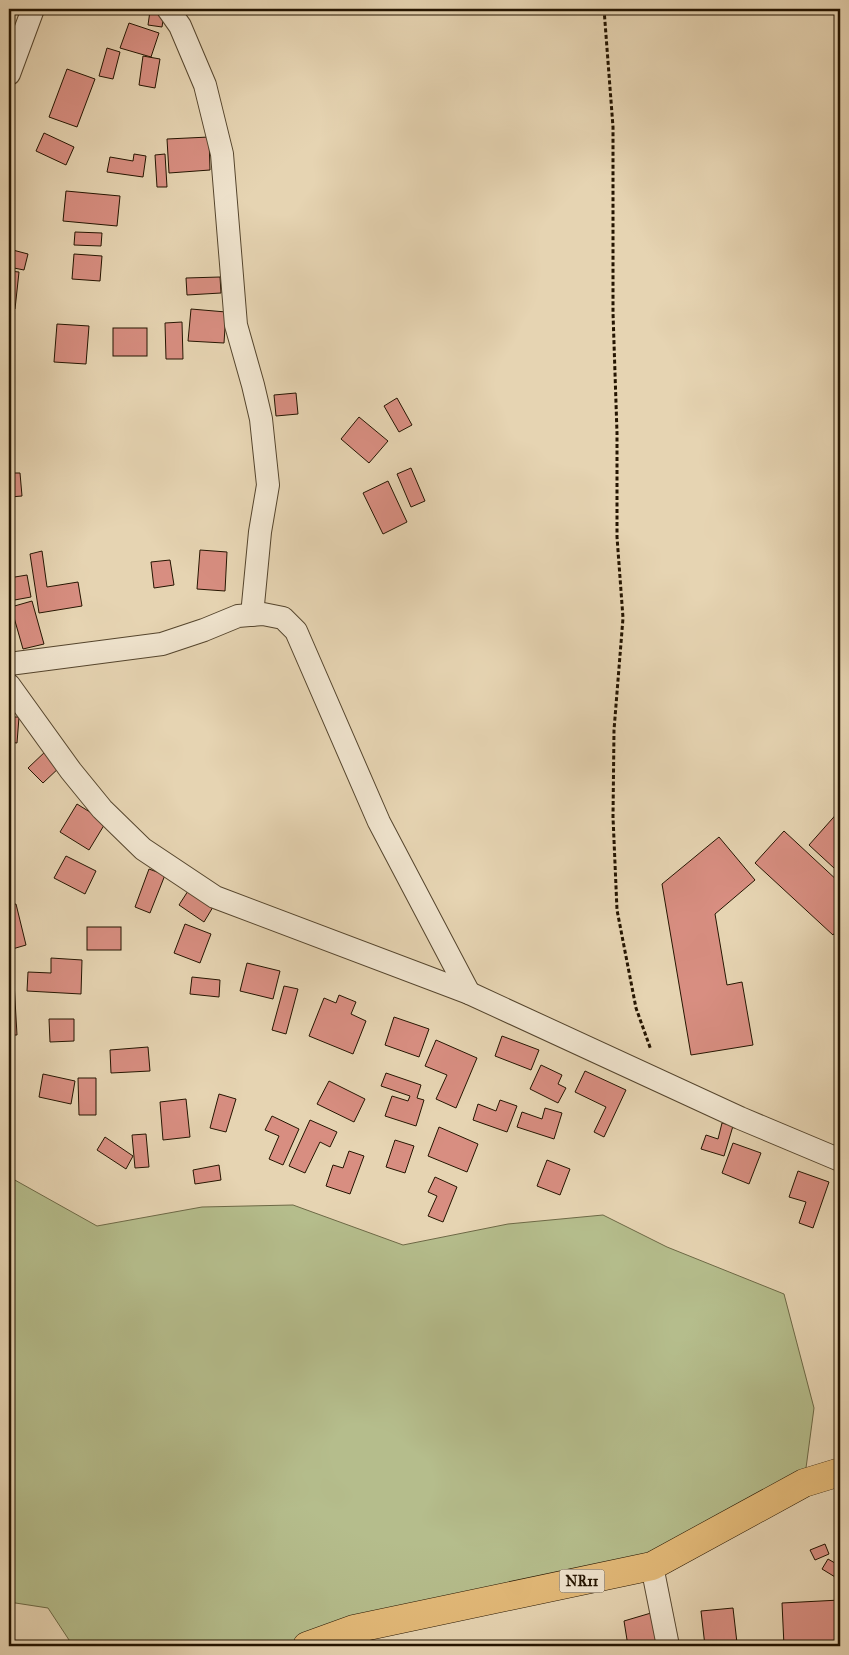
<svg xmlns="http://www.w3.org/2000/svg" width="849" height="1655" font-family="'IM FELL Great Primer',serif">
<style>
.green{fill:#b5bd8c;stroke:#6d6946}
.building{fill:#d88e81;stroke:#251501}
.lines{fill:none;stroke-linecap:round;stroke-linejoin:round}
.street-casing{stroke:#55452d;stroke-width:24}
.highway-casing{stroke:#251501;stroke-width:29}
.path{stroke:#251501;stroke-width:3;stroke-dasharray:4 2.5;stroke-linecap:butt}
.street{stroke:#efe3cd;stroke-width:22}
.highway{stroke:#e3ba79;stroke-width:28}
.labels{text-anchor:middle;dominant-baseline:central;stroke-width:4;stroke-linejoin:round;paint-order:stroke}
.shield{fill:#efe3cd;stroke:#62533e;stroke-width:1}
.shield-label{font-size:14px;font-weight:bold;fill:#251501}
</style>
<rect width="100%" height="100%" fill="#e6d4b2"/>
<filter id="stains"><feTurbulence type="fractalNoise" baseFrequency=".004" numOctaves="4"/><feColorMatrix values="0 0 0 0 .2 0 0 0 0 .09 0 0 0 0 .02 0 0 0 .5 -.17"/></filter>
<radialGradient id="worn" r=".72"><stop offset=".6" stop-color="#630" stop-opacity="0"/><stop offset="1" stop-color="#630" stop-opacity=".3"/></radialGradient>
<polygon class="green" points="13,1179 97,1226 202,1207 293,1205 403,1245 508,1224 603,1215 667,1247 784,1294 814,1408 804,1483 652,1566 307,1646 73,1646 48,1608 9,1602 9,1183"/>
<g class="building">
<polygon points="150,11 164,14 162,27 148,25"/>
<polygon points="129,23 159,33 151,57 120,48"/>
<polygon points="107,48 120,52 113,79 99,76"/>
<polygon points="143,56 160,59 155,88 139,85"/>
<polygon points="67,69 95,79 77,127 49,117"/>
<polygon points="44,133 74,147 66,165 36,151"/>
<polygon points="209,137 210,170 169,173 167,139"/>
<polygon points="134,154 146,156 143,177 107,172 110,157 133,161"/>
<polygon points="165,154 167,187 157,187 155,155"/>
<polygon points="66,191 120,196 117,226 63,221"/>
<polygon points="75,232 102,233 101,246 74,245"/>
<polygon points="9,249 28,254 24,270 9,267"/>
<polygon points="74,254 102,256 100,281 72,279"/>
<polygon points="9,271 19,272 15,309 9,308"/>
<polygon points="220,277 221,293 187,295 186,278"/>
<polygon points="191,309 226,312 224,343 188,341"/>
<polygon points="182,322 183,359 166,359 165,323"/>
<polygon points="57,324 89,326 86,364 54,362"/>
<rect x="113" y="328" width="34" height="28"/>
<polygon points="296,393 298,414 276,416 274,395"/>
<polygon points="397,398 412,425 399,432 384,406"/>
<polygon points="359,417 388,441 369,463 341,439"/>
<polygon points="411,468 425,501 411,507 397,474"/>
<polygon points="9,473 20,473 22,496 10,497"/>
<polygon points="388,481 407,522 383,534 363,493"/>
<polygon points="200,550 227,552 225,591 197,589"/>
<polygon points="42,551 47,587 78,582 82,606 39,613 30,554"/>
<polygon points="170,560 174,585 154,588 151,562"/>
<polygon points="27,575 31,597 9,601 9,578"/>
<polygon points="32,601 44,644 23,649 11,607"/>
<polygon points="9,717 19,717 17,743 9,742"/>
<polygon points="47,750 62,765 43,783 28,768"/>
<rect x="9" y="759" width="3" height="21"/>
<polygon points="77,804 106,822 89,850 60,832"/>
<polygon points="840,810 840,862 834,868 809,845"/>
<polygon points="784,831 840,883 840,926 833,935 755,863"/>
<polygon points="719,837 755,880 715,914 727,985 742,982 753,1045 691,1055 662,884"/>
<polygon points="66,856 96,871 85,894 54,878"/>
<polygon points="149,869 165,875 150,913 135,907"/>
<polygon points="188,891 213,907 204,922 179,905"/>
<polygon points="16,904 26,945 9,950 9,905"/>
<polygon points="185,924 211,934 200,963 174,953"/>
<rect x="87" y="927" width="34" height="23"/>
<polygon points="51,958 82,960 81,994 27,991 28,972 51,973"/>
<polygon points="247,963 280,971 273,999 240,991"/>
<polygon points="192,977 220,980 219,997 190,994"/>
<polygon points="14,982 17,1035 9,1035 9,983"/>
<polygon points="284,986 298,989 286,1034 272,1030"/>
<polygon points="339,995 356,1002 351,1014 366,1021 353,1054 309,1036 324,998 336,1003"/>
<polygon points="394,1017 429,1029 419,1057 385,1045"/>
<polygon points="49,1019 74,1019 74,1041 50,1042"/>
<polygon points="502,1036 539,1050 531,1070 495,1056"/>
<polygon points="436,1040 477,1058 456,1108 436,1099 447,1075 425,1066"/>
<polygon points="148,1047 150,1071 111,1073 110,1050"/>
<polygon points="541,1065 562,1075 558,1084 566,1088 558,1103 530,1089"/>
<polygon points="585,1071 626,1090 604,1137 594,1132 606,1107 575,1092"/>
<polygon points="386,1073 421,1085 417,1098 424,1100 416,1126 385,1116 392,1096 408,1101 410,1096 381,1086"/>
<polygon points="43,1074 75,1081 71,1104 39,1097"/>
<polygon points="78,1078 96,1078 96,1115 79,1115"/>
<polygon points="329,1081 365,1099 354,1122 317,1104"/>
<polygon points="219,1094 236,1099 226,1132 210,1128"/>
<polygon points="186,1099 190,1137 163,1140 160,1102"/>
<polygon points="500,1100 517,1106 507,1132 473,1120 478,1104 496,1111"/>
<polygon points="545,1108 562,1113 554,1139 517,1127 522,1112 542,1119"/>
<polygon points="272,1116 299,1129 283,1165 269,1159 279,1136 265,1130"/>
<polygon points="310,1120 337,1132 330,1147 320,1142 305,1173 289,1166"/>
<polygon points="722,1123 733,1126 724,1156 701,1149 706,1135 718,1139"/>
<polygon points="439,1127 478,1144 467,1172 428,1156"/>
<polygon points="146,1134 149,1167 135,1168 132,1135"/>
<polygon points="105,1137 133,1156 126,1169 97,1150"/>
<polygon points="395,1140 414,1146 405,1173 386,1167"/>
<polygon points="733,1143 761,1153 749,1184 722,1173"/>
<polygon points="349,1151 364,1156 350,1194 326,1186 333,1165 343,1168"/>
<polygon points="547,1160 570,1169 560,1195 537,1186"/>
<polygon points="219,1165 221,1180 195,1184 193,1170"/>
<polygon points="798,1171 829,1182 813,1228 799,1223 806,1202 789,1197"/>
<polygon points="435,1177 457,1187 443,1222 428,1216 437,1196 428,1192"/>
<polygon points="825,1544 829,1554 815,1560 810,1550"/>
<polygon points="828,1559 840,1566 840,1580 822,1569"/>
<polygon points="840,1600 840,1644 784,1646 782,1603"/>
<polygon points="733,1608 737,1643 705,1646 701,1611"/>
<polygon points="651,1613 657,1646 628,1646 624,1621"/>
</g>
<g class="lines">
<g class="street-casing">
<g id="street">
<polyline points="168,9 180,26 205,85 222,154 236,325 253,385 261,419 268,485 260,532 252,615"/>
<polyline points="9,74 33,9"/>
<polyline points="9,664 162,644 204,630 238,616 263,614 283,618 296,631 379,822 469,993"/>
<polyline points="9,685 71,771 102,809 143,849 215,897 469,993 740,1118 840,1160"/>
<polyline points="652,1566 668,1646"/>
</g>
</g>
<g class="highway-casing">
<polyline id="highway" points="307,1646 354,1629 652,1566 804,1483 840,1472"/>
</g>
<polyline class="path" points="604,9 613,127 613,313 617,433 617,537 623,618 614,730 613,817 617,910 636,1008 651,1050"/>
<use href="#street" class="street"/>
<use href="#highway" class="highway"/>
</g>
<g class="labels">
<rect class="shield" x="559.5" y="1569.5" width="45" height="23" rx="4"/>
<g class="shield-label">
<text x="582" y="1581">NR11</text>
</g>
</g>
<rect width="849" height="1655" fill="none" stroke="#e6d4b2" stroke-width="30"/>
<rect x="10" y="10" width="829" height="1635" fill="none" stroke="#251501" stroke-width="2.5"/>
<rect x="15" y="15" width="819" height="1625" fill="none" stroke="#251501"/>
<rect width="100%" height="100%" filter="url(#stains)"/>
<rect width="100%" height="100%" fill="url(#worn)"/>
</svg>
